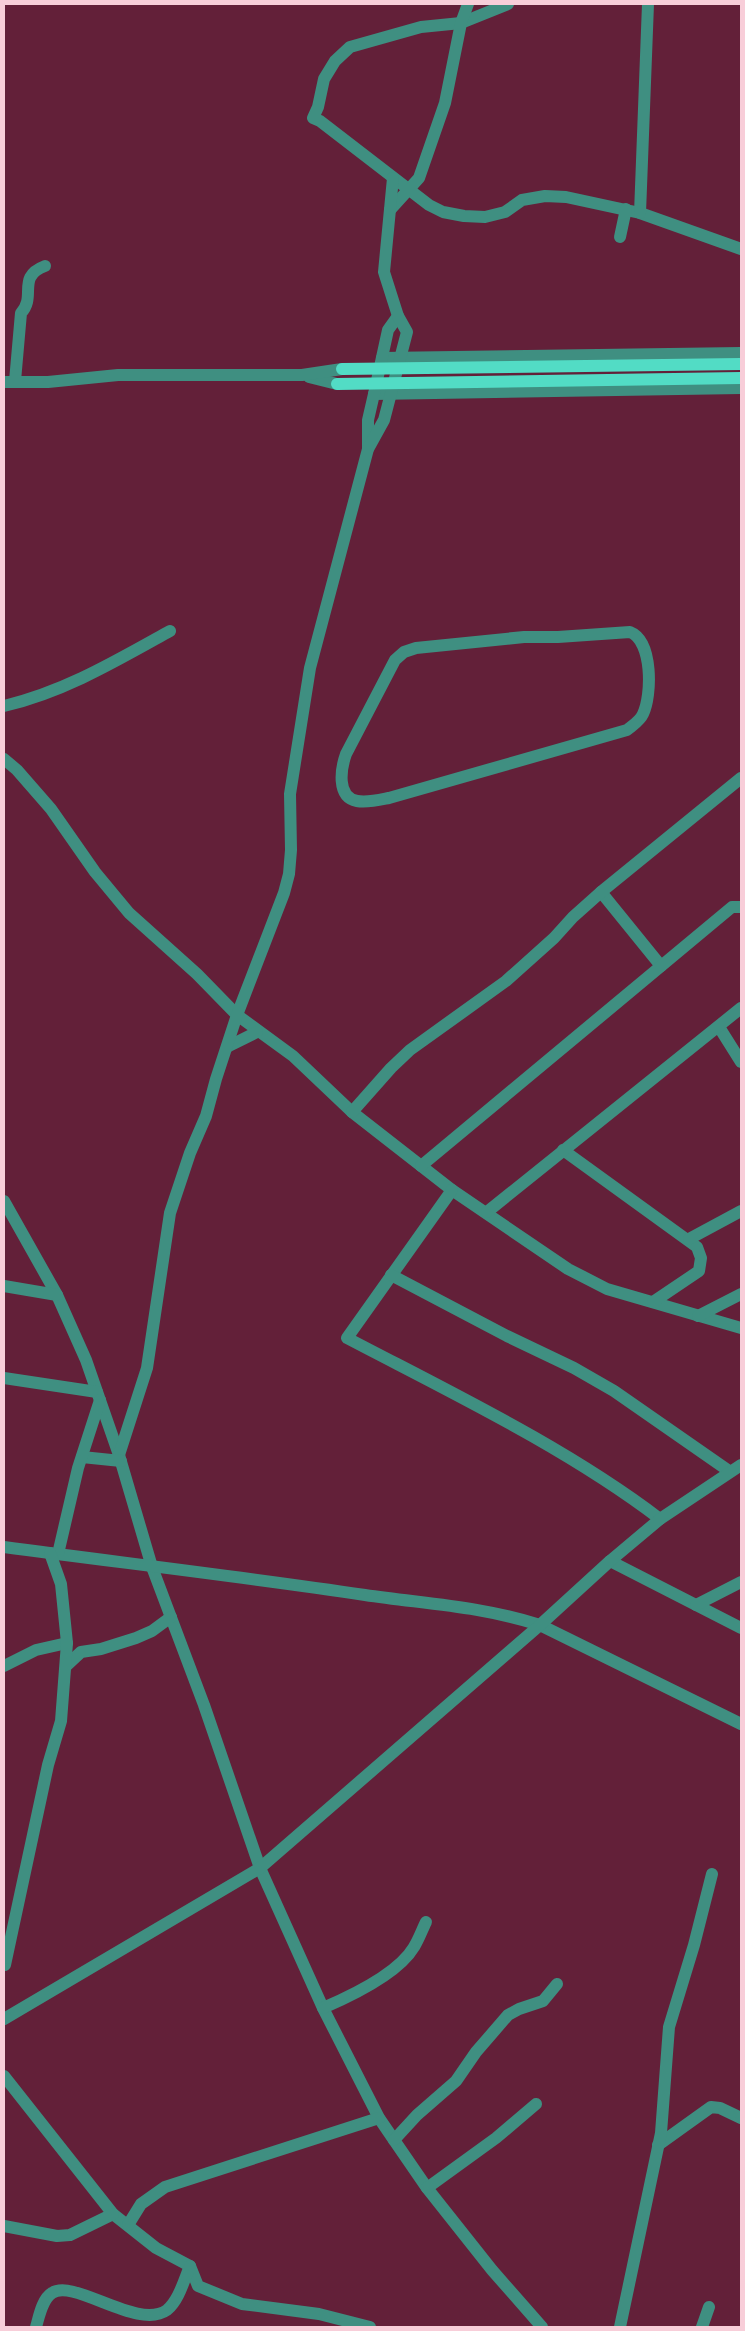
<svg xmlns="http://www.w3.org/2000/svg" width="745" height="2331" font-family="Mulish,sans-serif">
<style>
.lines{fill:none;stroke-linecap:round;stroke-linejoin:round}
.minor{stroke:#3f8f81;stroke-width:12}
.major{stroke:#52dcc5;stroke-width:12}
</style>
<rect width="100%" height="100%" fill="#632039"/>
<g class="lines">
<g class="minor">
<polyline points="508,4 461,23 421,27 350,47 335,61 324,79 318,107 313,118 320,121 429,205 443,212 464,216 485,217 505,212 522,200 545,196 566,197 640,213 741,249"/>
<polyline points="390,210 419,178 445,103 461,23 468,4"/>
<polyline points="640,213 648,4"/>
<polyline points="620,237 626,209"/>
<polyline points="382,358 741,353"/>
<polyline points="309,377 337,384"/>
<path d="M15,381l6,-68c16,-17 -5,-36 24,-47"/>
<polyline points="4,382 48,382 118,375 302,375 342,369"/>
<polyline points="374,394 741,388"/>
<polyline points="368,449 368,420 374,394 388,330 398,316"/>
<path d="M630,632c23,9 22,63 13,82 -3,7 -10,11 -16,16l-238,68c-10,2 -22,5 -32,3 -21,-4 -16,-33 -11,-47l49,-94 9,-8 12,-4 108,-11h34z"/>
<path d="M4,706c60,-14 112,-45 166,-75"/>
<polyline points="4,759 17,770 51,809 95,872 129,913 197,974 237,1015 293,1056 352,1112 452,1190 568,1269 607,1289 741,1328"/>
<polyline points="601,892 661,966"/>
<polyline points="719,1027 741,1062"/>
<polyline points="227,1047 257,1032"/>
<polyline points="352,1112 391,1068 410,1050 506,981 554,938 573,917 601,892 741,778"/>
<polyline points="563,1150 697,1247 701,1258 699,1271 653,1302"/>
<polyline points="421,1166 732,907 741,907"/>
<path d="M452,1190l-105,148c103,54 220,110 313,181"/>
<polyline points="4,1201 57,1295 86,1360 119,1455 152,1567 204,1705 260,1868 323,2008 379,2118 394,2140 427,2188 492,2270 542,2327"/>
<polyline points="487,1212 741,1008"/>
<polyline points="689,1239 741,1211"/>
<polyline points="391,1275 507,1336 574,1368 614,1391 729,1471"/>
<polyline points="4,1286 57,1295"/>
<polyline points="698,1316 741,1294"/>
<polyline points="4,1378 97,1392"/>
<polyline points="119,1455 147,1368 170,1213 190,1153 206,1116 216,1079 237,1015 284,893 289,874 291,850 290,794 310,668 368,449 384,420 407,332 398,316 384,272 393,178"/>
<polyline points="82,1457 121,1461"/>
<path d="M4,1547c120,16 240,30 361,48 61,9 115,11 175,30l201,99"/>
<polyline points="58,1554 78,1468 100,1400"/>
<polyline points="610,1561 741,1628"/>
<polyline points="696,1605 741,1582"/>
<polyline points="4,1666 36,1650 67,1643"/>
<polyline points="66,1666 81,1652 101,1649 136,1638 152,1631 171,1617"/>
<polyline points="5,1965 48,1765 61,1721 67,1643 61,1584 50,1553"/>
<path d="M323,2008c28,-12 75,-34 91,-61 5,-8 8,-17 12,-25"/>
<polyline points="4,2019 260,1868 540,1625 610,1561 660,1519 741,1465"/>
<polyline points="4,2076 113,2214 156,2248 190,2266 198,2286 242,2304 319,2314 370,2327"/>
<polyline points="394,2140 417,2115 456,2081 476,2052 508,2015 519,2009 543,2001 557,1984"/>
<polyline points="658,2145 711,2107 720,2108 741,2118"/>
<polyline points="427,2188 496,2138 536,2104"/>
<polyline points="128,2225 141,2204 165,2187 379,2118"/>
<polyline points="4,2226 57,2236 70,2235 113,2214"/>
<path d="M36,2327c3,-10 6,-28 16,-34 22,-15 86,38 115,17 12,-10 17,-30 23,-44"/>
<polyline points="620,2327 661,2133 669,2027 694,1945 712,1874"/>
<polyline points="702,2327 709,2307"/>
</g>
<g class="major">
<polyline points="342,369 741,364"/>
<polyline points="337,384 741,378"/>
</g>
</g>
<rect width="745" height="2331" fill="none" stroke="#f8ced9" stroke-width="10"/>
</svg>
